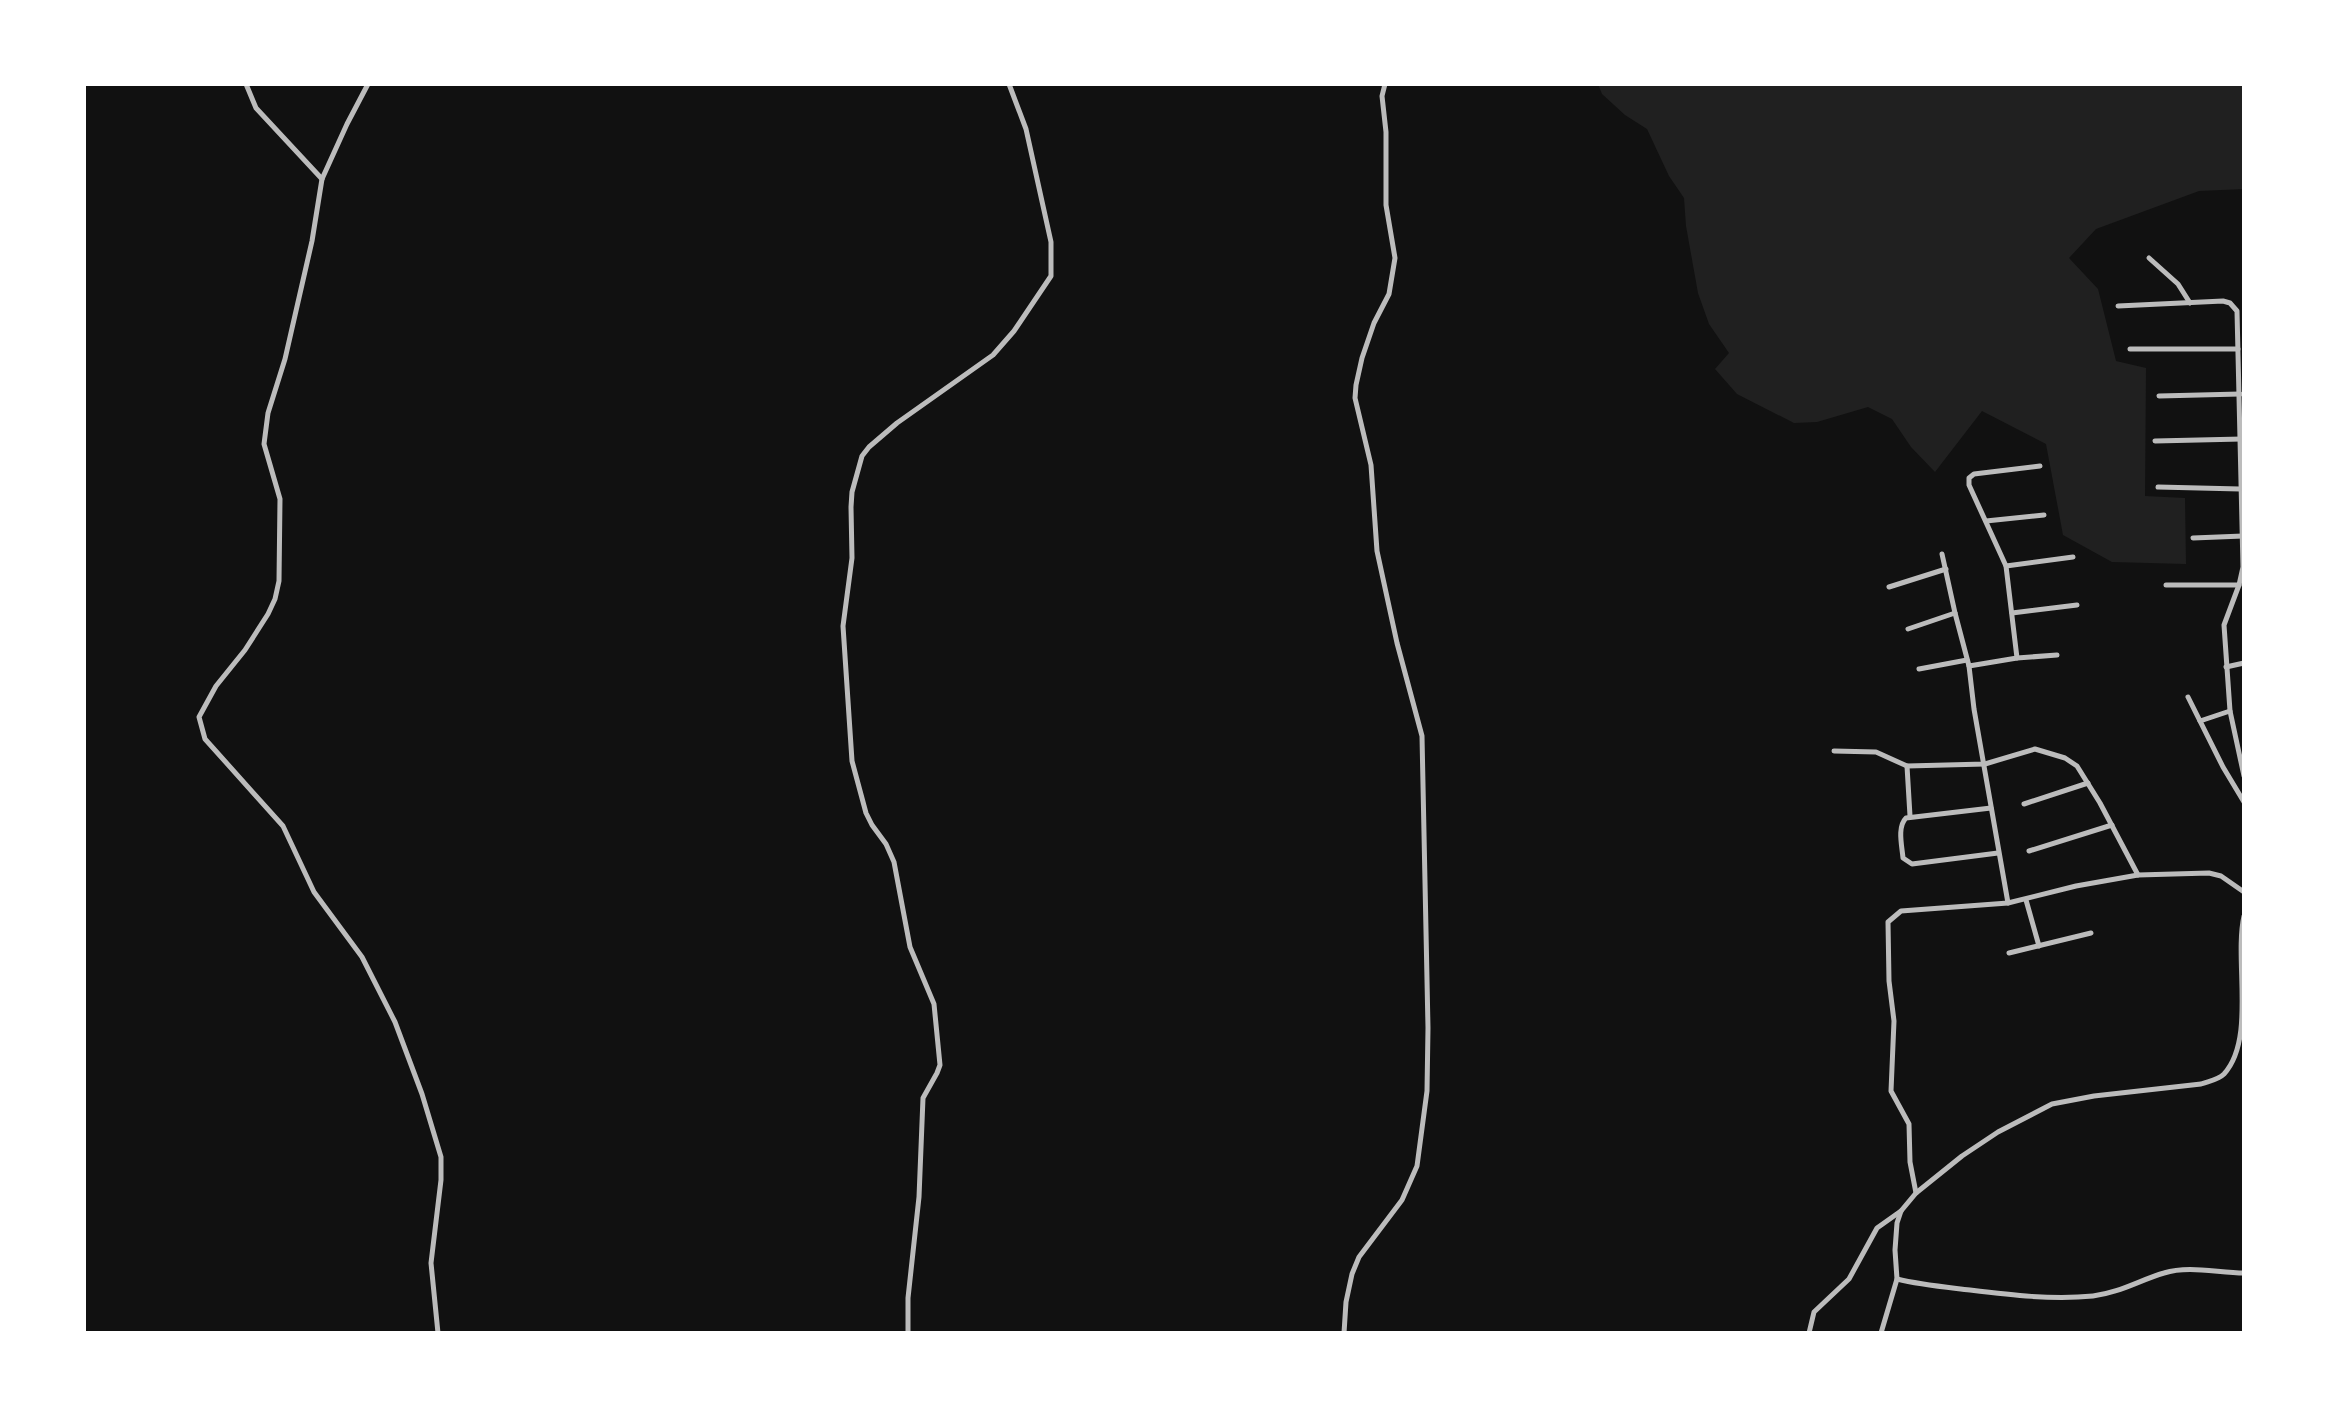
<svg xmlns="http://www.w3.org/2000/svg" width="2328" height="1417" font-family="Montserrat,sans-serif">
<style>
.green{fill:#202020}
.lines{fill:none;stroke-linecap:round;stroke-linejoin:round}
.minor{stroke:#bcbcbc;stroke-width:5}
</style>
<rect width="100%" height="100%" fill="#111"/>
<polygon class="green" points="1598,84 2244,84 2244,189 2199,191 2096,229 2069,258 2098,289 2116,361 2146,368 2145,496 2185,498 2186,564 2112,562 2063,535 2046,444 1982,411 1935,472 1911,447 1892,419 1868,407 1817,422 1794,423 1737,394 1715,369 1729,353 1709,324 1698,293 1686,226 1684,198 1669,176 1647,129 1625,115 1602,94"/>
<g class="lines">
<g class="minor">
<polyline points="246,84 256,108 322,179"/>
<polyline points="368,84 347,124 322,179 312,241 285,359 268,413 264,444 280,499 279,581 275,599 268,614 245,650 216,686 199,717 205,739 283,826 314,892 362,957 395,1022 422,1094 441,1157 441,1180 431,1263 438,1333"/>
<polyline points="2149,258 2178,284 2190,303"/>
<polyline points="2118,306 2223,301 2230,303 2237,311 2243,567 2239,585 2224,625 2230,711 2244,776"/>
<polyline points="2130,349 2238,349"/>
<polyline points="2159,396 2240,394"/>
<polyline points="2155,441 2242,439"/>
<polyline points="2158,487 2240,489"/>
<polyline points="1986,521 2044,515"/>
<polyline points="2193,538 2243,536"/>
<polyline points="1942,554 1955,613 1969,666 1974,709 2008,903"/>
<polyline points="2006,566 2073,557"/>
<polyline points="2166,585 2239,585"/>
<polyline points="1889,587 1946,569"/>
<polyline points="2012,613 2077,605"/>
<polyline points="1908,629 1955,613"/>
<polyline points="2017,658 2057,655"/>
<polyline points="1969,666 2017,658 2006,566 1969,485 1969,478 1974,474 2040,466"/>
<polyline points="2226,667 2244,663"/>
<polyline points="1919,669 1967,660"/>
<polyline points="2188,697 2223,767 2244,802"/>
<polyline points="2200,721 2230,711"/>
<polyline points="1834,751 1876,752 1907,766 1985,764 2035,749 2065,758 2077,766 2100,803 2138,875"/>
<polyline points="1907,766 1910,816"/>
<polyline points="2024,804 2088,783"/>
<path d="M1991,808l-85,10c-9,9 -4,28 -3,40l9,6 86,-11"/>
<polyline points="2029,851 2112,825"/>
<polyline points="2026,900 2039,946"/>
<polyline points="2009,953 2091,933"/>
<polyline points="1916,1193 1910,1162 1909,1124 1891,1091 1894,1021 1889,981 1888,922 1901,911 2008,903 2076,886 2138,875 2209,873 2221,876 2244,892"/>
<path d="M1897,1279c24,6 48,8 73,11 41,5 82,10 123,6 26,-3 47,-16 71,-23 25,-8 54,0 80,0"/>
<polyline points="908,1333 908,1298 919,1197 923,1098 937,1073 940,1065 934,1004 910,947 894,862 886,844 872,825 866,813 852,761 843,626 852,558 851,507 852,492 862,456 869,447 897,423 993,355 1014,331 1051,276 1051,242 1026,129 1009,84"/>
<polyline points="1344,1333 1346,1302 1352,1274 1359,1257 1402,1200 1417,1166 1427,1091 1428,1028 1422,736 1397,643 1377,551 1371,465 1355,398 1356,385 1362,358 1374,323 1389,294 1395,258 1386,205 1386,132 1382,96 1385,84"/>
<polyline points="1809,1333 1814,1312 1849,1279 1877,1228 1901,1211"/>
<path d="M1881,1333l16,-54 -2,-29 2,-27 4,-12 15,-18 46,-37 36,-24 54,-28 42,-8 107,-12c8,-3 17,-4 23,-10 32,-35 10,-114 20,-158"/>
</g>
</g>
<rect width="2328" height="1417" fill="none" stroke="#ffffff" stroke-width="172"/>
</svg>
